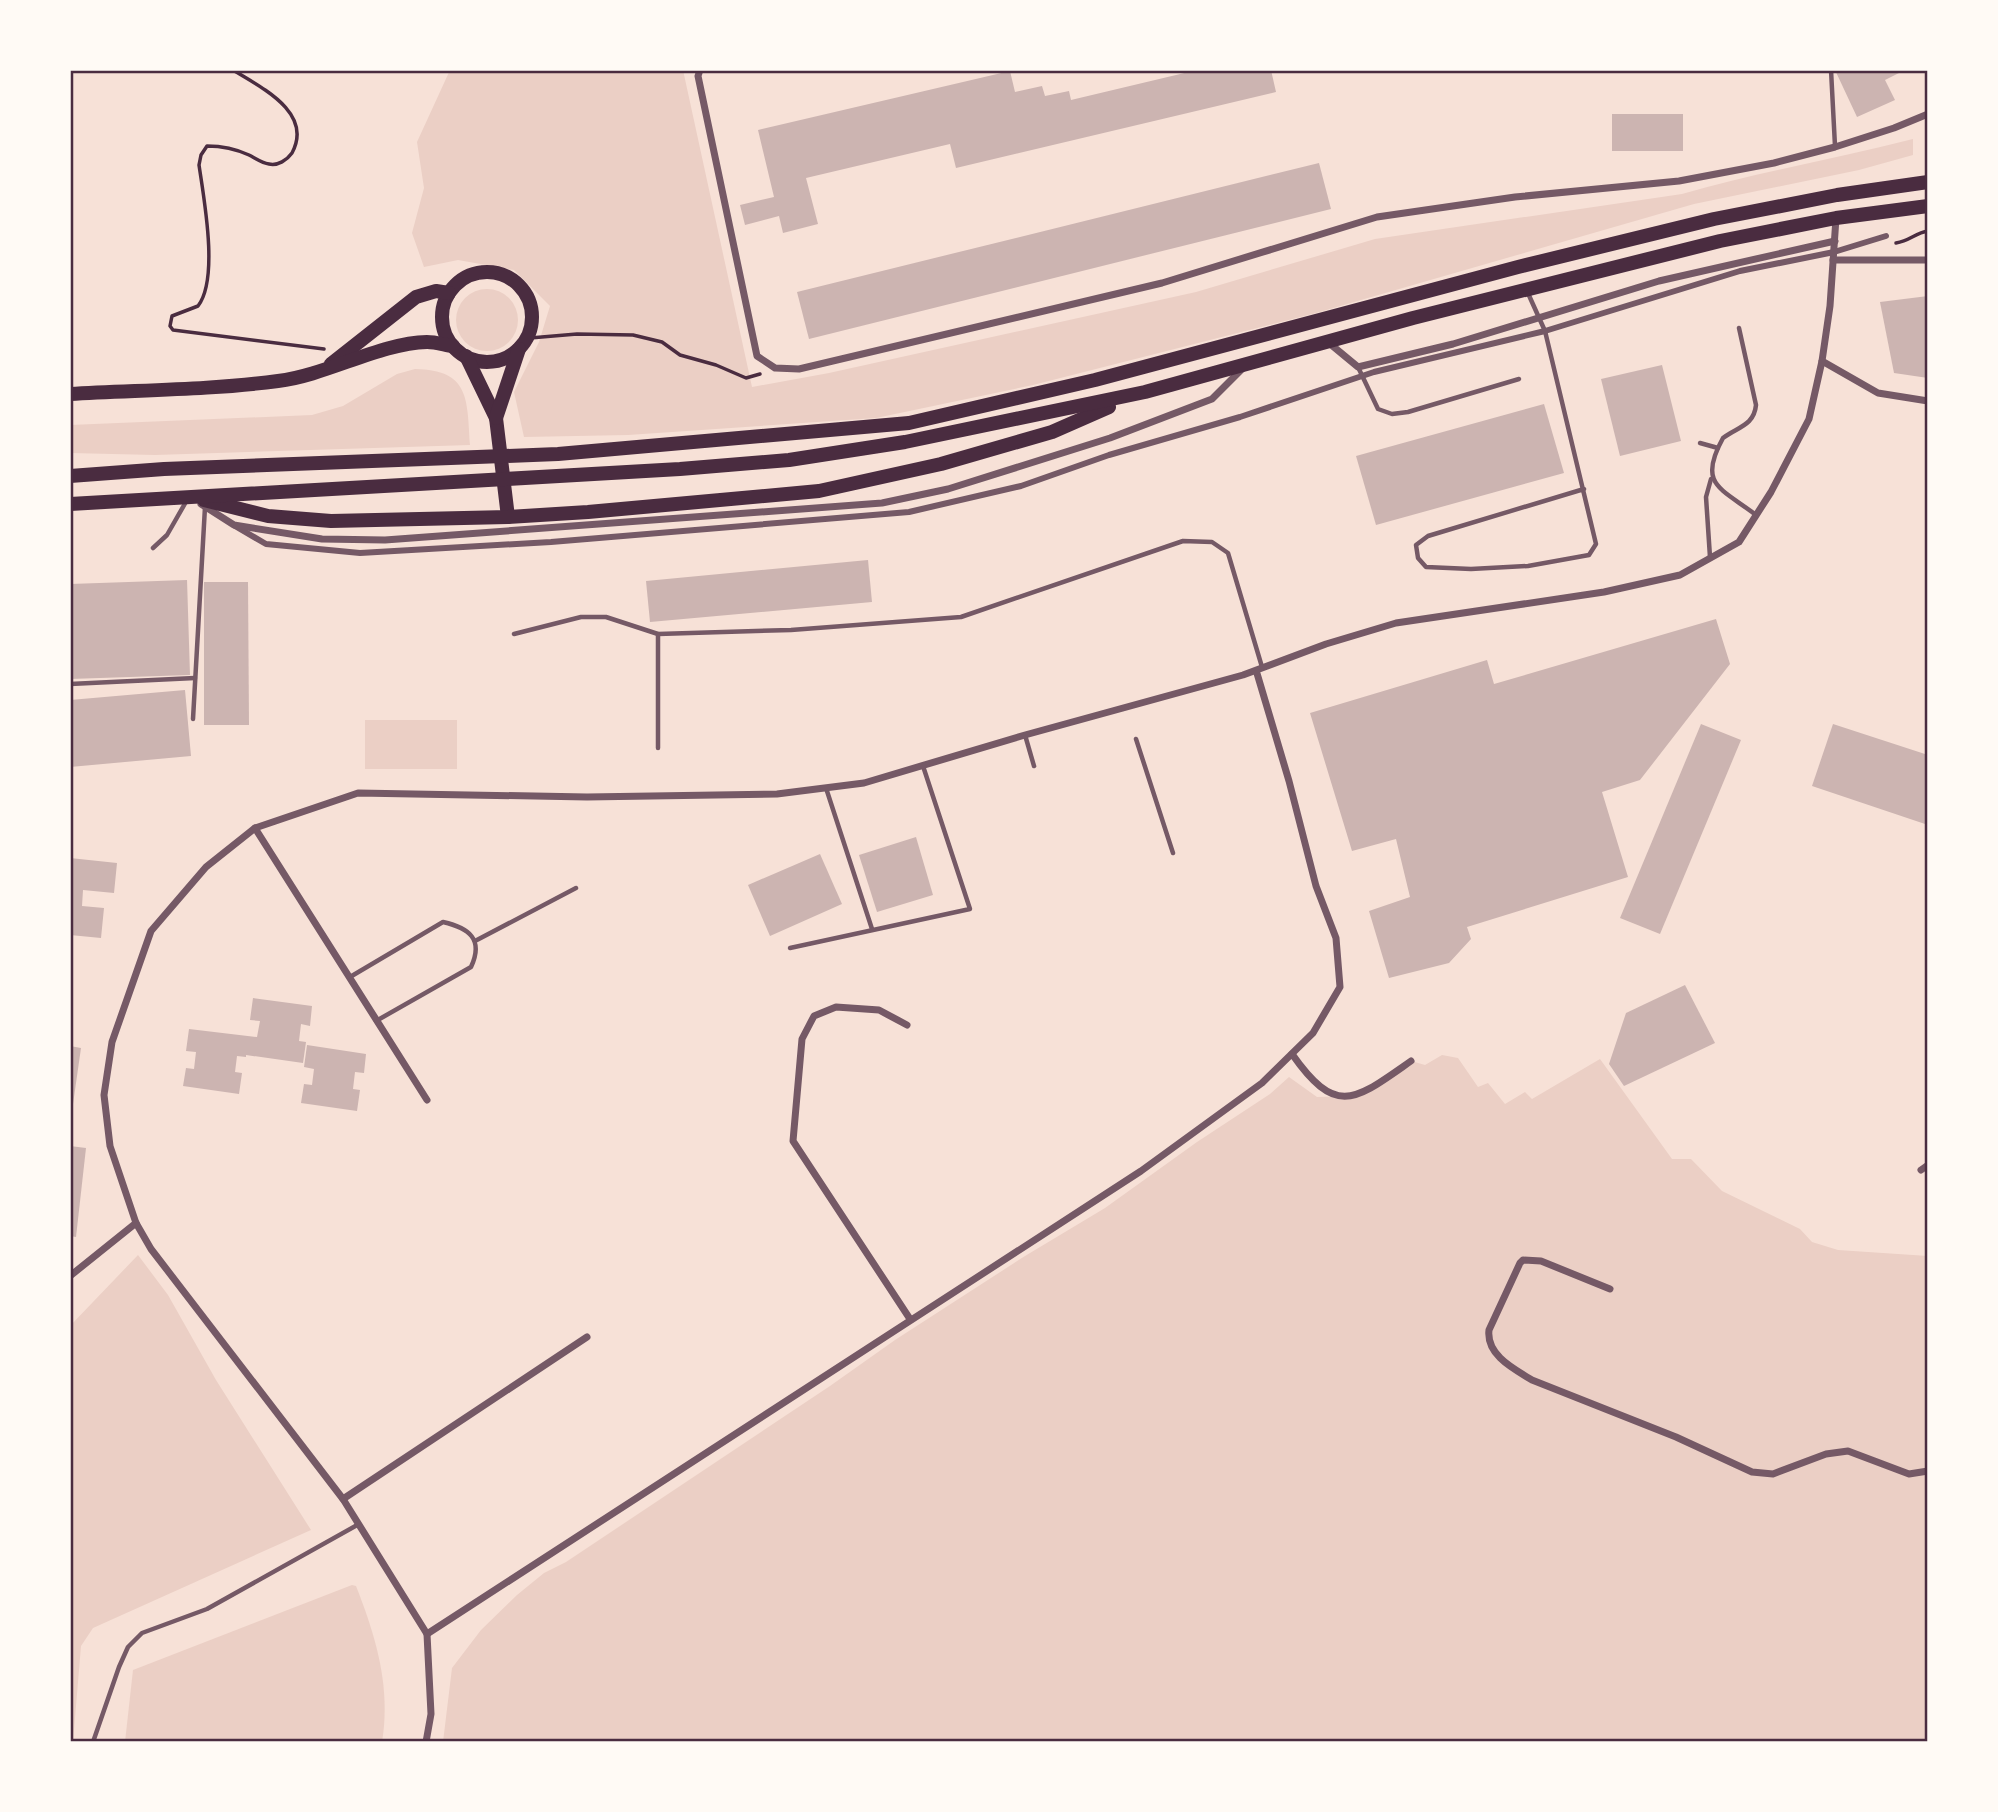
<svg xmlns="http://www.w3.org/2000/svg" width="1998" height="1812" font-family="Overpass,sans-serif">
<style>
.green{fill:#ebcfc5}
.building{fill:#ccb4b1}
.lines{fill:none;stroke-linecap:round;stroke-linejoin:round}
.path{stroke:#4a2c40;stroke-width:3.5}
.service{stroke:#755966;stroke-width:4.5}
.pedestrian{stroke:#755966;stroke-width:6}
.minor{stroke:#755966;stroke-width:7}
.primary{stroke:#4a2c40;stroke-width:14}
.neatline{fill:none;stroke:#4a2c40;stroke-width:2.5}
</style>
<rect width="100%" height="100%" fill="#f7e1d7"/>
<g class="green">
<path d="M450,70h233l69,317 77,-14 367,-81 179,-53 307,-45c76,-22 154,-35 231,-55v16l-54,15 -165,34 -378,109 -283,72 -157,33 -248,17 -104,2 -10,-45 25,-50 11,-36 -36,-36 -56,-10 -34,7 -12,-34 12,-45 -7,-46z"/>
<circle cx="487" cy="320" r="31"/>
<path d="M415,369c55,1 52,30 55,76l-315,10 -85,-2v-28l242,-10 31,-9 54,-32z"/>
<rect x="365" y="720" width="92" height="49"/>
<polygon points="1442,1055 1458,1058 1478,1087 1488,1083 1505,1104 1525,1092 1532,1099 1600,1059 1672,1159 1691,1159 1722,1191 1800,1229 1812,1242 1838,1250 1928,1256 1928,1742 443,1742 452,1668 481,1630 517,1595 544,1573 566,1562 830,1386 895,1340 1025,1256 1105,1208 1197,1142 1270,1094 1289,1077 1317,1097 1355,1096 1411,1061 1425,1065"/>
<polygon points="138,1255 168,1295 216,1380 311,1530 93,1628 81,1646 73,1742 70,1742 70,1326"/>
<path d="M352,1585l4,1c20,51 35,101 26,156h-257l8,-72z"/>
</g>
<g class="building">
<polygon points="1197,70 1271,70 1276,92 956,168 950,144 806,178 818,224 783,233 779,216 745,225 740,205 774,197 758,130 1010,71 1015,92 1042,86 1045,96 1069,91 1071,100"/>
<polygon points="1835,70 1900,70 1901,72 1885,80 1895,100 1857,117"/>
<rect x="1612" y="114" width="71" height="37"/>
<polygon points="1319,163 1331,209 809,339 797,292"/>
<polygon points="1928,296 1928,378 1894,373 1880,302"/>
<polygon points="1662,365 1681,441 1620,456 1601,379"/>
<polygon points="1544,404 1564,473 1376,525 1356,456"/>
<polygon points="868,560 872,602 650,622 646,581"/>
<polygon points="187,580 190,675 70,679 70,584"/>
<polygon points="204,582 248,582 249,725 204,725"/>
<polygon points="1716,619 1730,664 1640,780 1602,792 1628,877 1467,927 1471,939 1449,963 1389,978 1369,911 1410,897 1396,839 1352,851 1310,713 1487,660 1494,684"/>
<polygon points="185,690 191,756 70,767 70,700"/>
<polygon points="1701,724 1741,740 1660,934 1620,918"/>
<polygon points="1833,724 1928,755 1928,825 1812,786"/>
<polygon points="916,837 933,895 877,912 859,855"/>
<polygon points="820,854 842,904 770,936 748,885"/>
<polygon points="70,858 117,863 114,893 83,890 82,906 104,908 101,938 70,935"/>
<polygon points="1685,985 1715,1043 1624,1086 1609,1064 1626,1013"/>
<polygon points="253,998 312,1006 310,1026 301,1024 299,1041 306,1042 303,1063 246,1055 246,1057 237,1056 235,1072 242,1073 239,1094 183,1086 186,1068 194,1069 196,1052 186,1051 189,1029 257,1037 260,1021 250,1020"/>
<polygon points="307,1045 366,1054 364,1073 355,1072 353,1089 360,1090 357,1111 301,1103 304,1084 312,1085 314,1069 304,1067"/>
<polygon points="70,1046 81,1048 73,1104 70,1103"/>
<polygon points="70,1146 86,1148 76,1237 70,1236"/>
</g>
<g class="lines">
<g class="path">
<path d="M233,70c27,17 81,42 59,83 -5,7 -14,13 -23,11 -7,-1 -14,-6 -20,-9 -13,-6 -28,-9 -42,-9l-6,9 -2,10c5,34 20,114 -1,141l-26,10 -2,10 3,4 151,19"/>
<path d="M1896,243c14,-2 19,-10 32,-12"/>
<polyline points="530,338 577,334 633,335 662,342 680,355 716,365 746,378 760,374"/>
</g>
<g class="service">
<polyline points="1831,70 1835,146"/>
<polyline points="1527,291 1545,331 1596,544 1589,555 1528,566 1471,569 1426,567 1418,558 1416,545 1428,536 1584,489"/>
<path d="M1739,328l17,77c-2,21 -19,22 -33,33 -26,47 -2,50 33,77"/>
<polyline points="1358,367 1378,409 1392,414 1408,412 1519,379"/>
<polyline points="1700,443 1718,448"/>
<polyline points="153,548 167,535 187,500"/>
<polyline points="1710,557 1706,497 1711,479"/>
<polyline points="514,634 581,617 606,617 658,634 791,630 961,617 1183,541 1212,542 1228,553 1262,667"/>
<polyline points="70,684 195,678"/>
<polyline points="193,719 205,507"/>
<polyline points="1025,735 1034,766"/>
<polyline points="1136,739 1173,853"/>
<polyline points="658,748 658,634"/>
<polyline points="826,788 872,929"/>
<polyline points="475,941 576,888"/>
<polyline points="790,948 970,909 923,766"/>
<path d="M350,977l93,-55c26,6 41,17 28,45l-95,54"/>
<polyline points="93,1742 119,1667 128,1647 142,1633 207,1609 359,1524"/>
</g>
<polyline class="pedestrian" points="235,526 266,544 360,553 551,542 909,512 1021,486 1109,455 1240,417 1374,372 1545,331 1740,271 1834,252 1886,236"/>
<g class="minor">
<polyline points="700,70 698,76 757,356 775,368 799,369 1162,283 1377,217 1515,197 1679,181 1774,163 1835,147 1894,128 1928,114"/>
<polyline points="1836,218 1830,306 1822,361 1878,393 1928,401"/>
<polyline points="1833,260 1928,260"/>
<polyline points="1329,343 1358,367 1453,344 1659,281 1835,241"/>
<polyline points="201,504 234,525 322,539 385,540 882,503 948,489 1110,438 1212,399 1243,368"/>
<polyline points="1256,670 1289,781 1316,886 1336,938 1340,987 1313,1033 1262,1083 1141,1171 427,1634 343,1499 151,1249 136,1223 110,1146 104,1095 112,1042 151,931 206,867 255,828 358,793 587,797 777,794 864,783 1025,735 1243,675 1326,644 1396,623 1604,592 1680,575 1739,542 1771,492 1809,419 1822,361"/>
<polyline points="255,828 427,1100"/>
<polyline points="907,1025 879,1010 836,1007 814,1016 802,1039 793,1141 910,1319"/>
<path d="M1292,1054c45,64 63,46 119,7"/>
<polyline points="1921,1170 1928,1165"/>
<polyline points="70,1276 136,1223"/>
<path d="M1610,1289l-69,-28 -18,-1 -3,3 -31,67c-3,25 25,39 43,50l144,57 76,35 21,2 53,-20 22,-3 61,23 19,-3"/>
<polyline points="343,1499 587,1337"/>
<polyline points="426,1742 431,1714 427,1634"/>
</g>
<g class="primary">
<circle cx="487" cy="317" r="45"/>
<polyline points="466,356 496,418 508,517"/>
<polyline points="331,364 416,297 436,291 449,293"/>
<path d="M70,394c68,-4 140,-4 208,-13 49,-6 102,-38 149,-39 9,0 18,3 26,4"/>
<polyline points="496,418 519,349"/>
<polyline points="70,476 164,469 558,454 909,423 1095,380 1518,267 1714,219 1837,195 1928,182"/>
<polyline points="204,500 268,516 331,521 508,517 588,512 819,491 941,464 1052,432 1109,407"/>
<polyline points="70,504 680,469 789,460 905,442 1145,392 1413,318 1720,241 1836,218 1928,206"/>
</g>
</g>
<rect width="1998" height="1812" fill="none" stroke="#fffaf5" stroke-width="144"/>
<rect x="72" y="72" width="1854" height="1668" class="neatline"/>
</svg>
